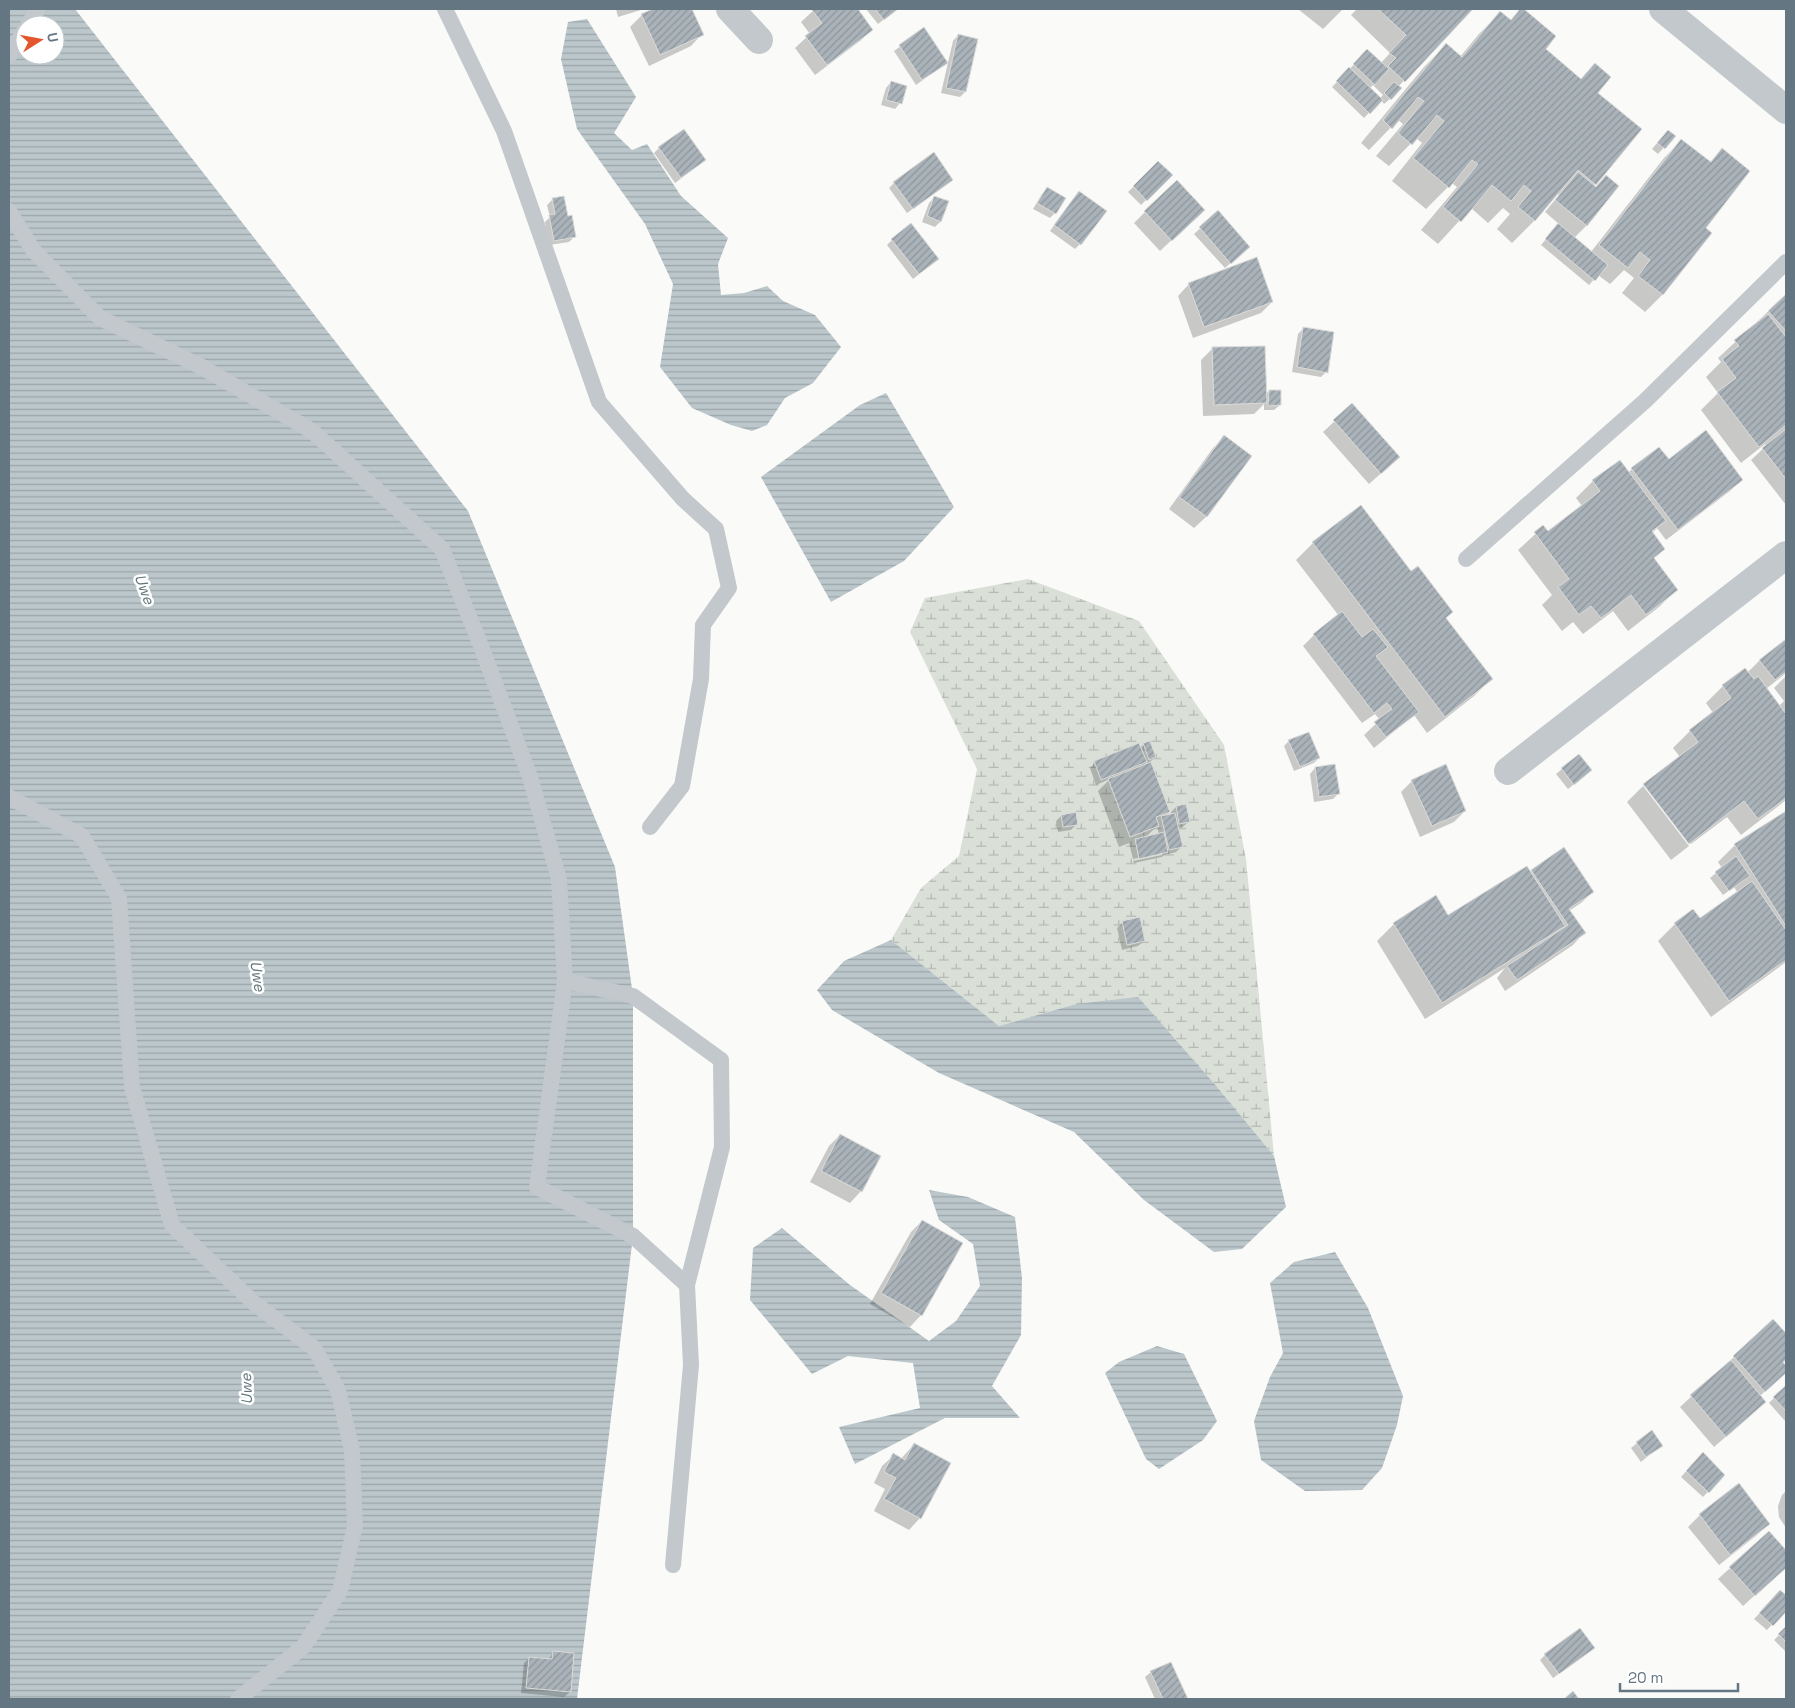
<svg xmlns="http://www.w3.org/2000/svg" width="1795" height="1708" font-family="'Space Grotesk',sans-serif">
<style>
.wetland{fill:url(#wetland-marsh)}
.water{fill:url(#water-rules);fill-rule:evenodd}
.shadow{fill:#0003;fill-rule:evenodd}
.building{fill:url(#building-hatch);stroke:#dcdcda}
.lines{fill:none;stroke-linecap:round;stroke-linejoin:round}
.lane{stroke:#c3c8cc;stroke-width:16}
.street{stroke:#c3c8cc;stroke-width:28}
.labels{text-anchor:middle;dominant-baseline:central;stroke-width:5;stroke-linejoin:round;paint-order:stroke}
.water-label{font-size:15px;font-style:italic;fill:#60757c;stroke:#fff}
</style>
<defs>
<pattern id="wetland-marsh" width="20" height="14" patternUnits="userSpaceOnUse" patternTransform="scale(1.25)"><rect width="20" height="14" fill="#dadfd7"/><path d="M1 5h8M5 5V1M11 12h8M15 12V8" fill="none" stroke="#b4b9b4"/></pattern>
<pattern id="water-rules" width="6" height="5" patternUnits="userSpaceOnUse" patternTransform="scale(1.25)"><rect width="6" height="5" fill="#bbc7cb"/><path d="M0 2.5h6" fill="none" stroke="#9ca6aa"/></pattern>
<pattern id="building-hatch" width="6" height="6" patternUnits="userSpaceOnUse" patternTransform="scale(1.25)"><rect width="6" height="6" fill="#aab3b9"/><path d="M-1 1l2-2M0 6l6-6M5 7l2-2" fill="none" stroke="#8e969c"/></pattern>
</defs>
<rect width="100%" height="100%" fill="#fafaf8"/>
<polygon class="wetland" points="1028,579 1139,621 1224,745 1246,859 1274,1156 1218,1088 1076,1004 999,1026 891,940 921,888 959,856 977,769 910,632 925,598"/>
<g class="water">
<path d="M9,9h66l393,502 147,356 18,129v240l-56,463h-568zM25,25h30v30h-30z"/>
<polygon points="587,19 636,97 614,133 632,150 647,144 681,196 728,238 718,264 721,295 744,293 767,286 783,301 815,315 841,347 813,383 785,398 767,425 752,431 731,425 692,408 660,367 673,284 645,224 577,129 561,59 568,22"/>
<polygon points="886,393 954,507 904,561 831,602 761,477 860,405"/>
<polygon points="891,940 999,1026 1076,1004 1138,997 1218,1088 1274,1156 1286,1207 1242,1249 1214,1252 1144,1200 1074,1132 939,1073 832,1010 817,990 844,961"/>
<polygon points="929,1190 968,1197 1015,1217 1022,1278 1021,1335 992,1386 1020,1418 945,1418 855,1464 839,1427 920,1408 913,1363 848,1356 812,1374 750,1300 753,1248 782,1228 850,1285 929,1341 956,1321 980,1286 973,1244 939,1220"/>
<polygon points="1335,1252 1368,1308 1403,1396 1397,1425 1382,1468 1362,1490 1305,1491 1261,1460 1254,1421 1270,1377 1283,1353 1270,1283 1294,1262"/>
<polygon points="1157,1346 1184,1354 1217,1421 1203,1440 1159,1469 1146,1459 1105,1373 1119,1362"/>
</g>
<g class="shadow">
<polygon points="616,9 644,9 618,17"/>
<polygon points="656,9 690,9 702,34 691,46 649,66 630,27 642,15"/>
<polygon points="815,9 856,9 872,30 860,41 815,75 795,48 810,34 801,22"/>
<polygon points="866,9 897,9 878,24"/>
<polygon points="1298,9 1343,9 1323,29"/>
<path d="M1357,9h114l-73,78 2,1 -10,11 -6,5 -3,-4 -17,18 -32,-31 35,-36 14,12 9,-10 -39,-38zM1373,85l10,10 -3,3 -10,-10z"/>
<polygon points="1522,9 1555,36 1544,50 1580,80 1595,65 1595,184 1593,186 1594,188 1606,177 1618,186 1586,226 1574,238 1591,252 1664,158 1681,141 1709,163 1722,150 1705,228 1710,233 1662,295 1645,312 1622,293 1634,278 1624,270 1610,284 1598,275 1589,285 1541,245 1559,224 1545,212 1559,195 1557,193 1535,220 1512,243 1497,229 1510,214 1503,208 1488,223 1471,208 1438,244 1421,230 1457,187 1452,183 1426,209 1392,181 1422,143 1416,138 1389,166 1376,156 1403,124 1398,120 1369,150 1361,143 1424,67 1446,45 1460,57 1478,35 1500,13 1510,21"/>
<polygon points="924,29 946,63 916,85 894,51"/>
<polygon points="958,35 965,92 960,97 941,93 953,41"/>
<polygon points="891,82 900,103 895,109 881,105 886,88"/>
<polygon points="1663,136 1674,136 1658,154 1652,149"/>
<polygon points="659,148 705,160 675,183 654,153"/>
<polygon points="1158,163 1171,175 1141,205 1128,192"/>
<polygon points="952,180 907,213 889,188 894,183"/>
<polygon points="1047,189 1055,213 1050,218 1033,209 1042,194"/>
<polygon points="934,198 940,222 935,227 922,222 929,203"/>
<polygon points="1074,198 1080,244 1075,249 1050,231"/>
<polygon points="553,199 567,217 575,236 569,242 549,245 545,222 550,217 547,205"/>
<polygon points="1145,212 1192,221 1160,251 1134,223"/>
<polygon points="1218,212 1243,252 1225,268 1194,234"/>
<polygon points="892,240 932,264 913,279 887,245"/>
<polygon points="1189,284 1272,302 1261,313 1193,338 1178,296"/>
<polygon points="1786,295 1786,505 1751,460 1766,446 1765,444 1741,463 1701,410 1718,393 1706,377 1721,362 1718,358"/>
<polygon points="1304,328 1326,372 1321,377 1292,372 1298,334"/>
<polygon points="1213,348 1265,395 1269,391 1280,405 1274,410 1264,410 1264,404 1254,414 1203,416 1201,360"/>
<polygon points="1352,405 1387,468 1369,484 1323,432"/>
<polygon points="1225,437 1251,456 1206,517 1194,528 1169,509 1213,448"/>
<polygon points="1668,461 1742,479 1730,491 1666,540 1657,528 1652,533 1653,559 1676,590 1659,607 1628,631 1613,611 1583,634 1573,622 1562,631 1542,605 1552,595 1518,550 1543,527 1548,533 1582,506 1576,498 1593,481 1628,473 1632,469"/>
<polygon points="1313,543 1445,618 1491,679 1474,696 1427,733 1414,715 1374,748 1364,735 1380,720 1375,714 1362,723 1303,646 1314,635 1339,616 1296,560"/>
<polygon points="1786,640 1786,673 1766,689 1779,706 1784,701 1774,688 1786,676 1786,800 1741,835 1727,817 1691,844 1646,785 1680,757 1673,748 1690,731 1713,713 1706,703 1723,686 1745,669 1747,673 1760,660"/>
<polygon points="1289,741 1319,758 1314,763 1294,771 1284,746"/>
<path d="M1144,744l11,13 -5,5 19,50 -6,5 9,-2 -1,-3 5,-5 12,15 -5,5 -5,1 4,18 -6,6 -12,3 -2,2 -28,6 -1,-2 29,-6v-3l-29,7 -4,-16 -10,4 -21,-56 12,-12 -14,6 -6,-17 5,-5 45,-15zM1157,826l2,9 -14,3z"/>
<polygon points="1315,768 1339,793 1333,799 1314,802 1310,774"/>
<polygon points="1562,769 1591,770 1568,789 1556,774"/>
<polygon points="1412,781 1465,811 1454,822 1420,837 1401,792"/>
<polygon points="1643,786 1689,846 1671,860 1627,802"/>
<polygon points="1786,812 1786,962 1711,1017 1658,941 1675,924 1693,910 1700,920 1738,893 1734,887 1723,895 1710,878 1722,868 1718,862 1735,845"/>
<polygon points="1061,816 1076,825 1071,830 1058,832 1056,821"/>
<polygon points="1532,871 1593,892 1581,903 1569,911 1584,933 1573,945 1505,991 1497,978 1505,968 1425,1019 1377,941 1394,924 1436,897 1448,917"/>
<polygon points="1123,922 1144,941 1138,946 1122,950 1117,928"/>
<polygon points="840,1135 861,1191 850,1203 810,1182 829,1146"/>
<polygon points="922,1221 961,1243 921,1315 910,1327 870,1304 911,1232"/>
<polygon points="1773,1321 1786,1335 1786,1359 1782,1363 1786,1368 1786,1371 1760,1396 1753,1413 1714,1447 1680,1407"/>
<polygon points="1786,1386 1786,1422 1769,1403"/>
<polygon points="1651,1432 1661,1445 1641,1462 1631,1448"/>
<polygon points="914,1444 920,1518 909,1530 874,1511 885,1489 874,1483 882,1466 894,1455 901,1459"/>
<polygon points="1697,1459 1724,1475 1703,1497 1681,1477"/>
<polygon points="1739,1485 1768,1524 1757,1535 1719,1565 1688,1527 1700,1515"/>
<polygon points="1786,1491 1786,1528 1779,1517 1778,1506 1782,1495"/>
<polygon points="1769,1533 1786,1552 1786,1567 1743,1606 1718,1579"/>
<polygon points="1780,1592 1786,1597 1786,1610 1767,1630 1754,1619"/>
<polygon points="1786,1628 1786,1652 1774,1640"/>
<polygon points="1593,1648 1553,1678 1540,1660 1545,1655"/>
<polygon points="553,1653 572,1654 570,1692 564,1697 521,1693 524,1663 530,1658 548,1660"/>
<polygon points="1170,1663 1186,1699 1155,1699 1145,1677 1151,1672"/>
</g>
<g class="building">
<polygon points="653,9 692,9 704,35 660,55 641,14"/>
<polygon points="813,9 858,9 873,30 827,65 805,36 822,23 812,10"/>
<polygon points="875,9 898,9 884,20"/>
<polygon points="1378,9 1473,9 1405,82 1388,66 1396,58 1389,53 1406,35"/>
<polygon points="1520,9 1524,9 1556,36 1546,49 1581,79 1595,63 1611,77 1598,93 1642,129 1596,185 1578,170 1535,221 1518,207 1531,191 1524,185 1511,201 1492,185 1461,222 1443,207 1478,164 1472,160 1449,188 1413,158 1444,121 1437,115 1412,145 1398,133 1424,101 1418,97 1392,129 1383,120 1446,43 1462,57 1500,11 1511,20"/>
<polygon points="924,27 948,63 922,80 899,45"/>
<polygon points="958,34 978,39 966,92 946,88"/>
<polygon points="1367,49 1389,69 1375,85 1353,64"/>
<polygon points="1349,67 1383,100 1370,114 1336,81"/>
<polygon points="891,81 907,86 902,104 886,100"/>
<polygon points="1394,82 1402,88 1391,100 1384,93"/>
<polygon points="684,129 706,160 681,178 658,147"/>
<polygon points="1668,130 1676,136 1665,149 1657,143"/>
<polygon points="1681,139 1711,162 1722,148 1750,171 1706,228 1712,233 1663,295 1638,276 1650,260 1640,252 1628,268 1599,245"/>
<polygon points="934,152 953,180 913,209 893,182"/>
<polygon points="1158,161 1173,175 1147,201 1133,186"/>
<polygon points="1578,172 1596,187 1606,175 1619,186 1587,226 1555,200"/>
<polygon points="1177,180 1205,210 1172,241 1144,211"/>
<polygon points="1047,187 1066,198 1056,214 1037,203"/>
<polygon points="1079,191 1107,211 1081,245 1054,225"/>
<polygon points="564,196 568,216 572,215 576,237 554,241 549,215 555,214 552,198"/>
<polygon points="934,196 949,201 941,222 927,216"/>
<polygon points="1218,210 1250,247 1231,264 1199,227"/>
<polygon points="911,223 939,259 919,274 891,239"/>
<polygon points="1558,223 1608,265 1595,281 1545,239"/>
<polygon points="1257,257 1273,302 1204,327 1188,283"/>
<polygon points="1786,294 1786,331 1768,311"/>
<polygon points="1768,314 1786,337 1786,425 1759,447 1717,392 1736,378 1722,359 1739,346 1734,340"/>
<polygon points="1303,327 1334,332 1328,373 1297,367"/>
<polygon points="1265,346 1267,403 1214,405 1212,347"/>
<polygon points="1269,390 1281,390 1281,405 1268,406"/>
<polygon points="1352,403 1400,457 1381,474 1333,420"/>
<polygon points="1786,429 1786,479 1762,448"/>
<polygon points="1706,430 1743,480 1678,530 1631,468 1659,447 1669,459"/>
<polygon points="1224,435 1252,456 1207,517 1179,497"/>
<polygon points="1620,460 1666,521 1652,531 1665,549 1654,558 1678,590 1646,615 1631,595 1601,618 1591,606 1579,615 1558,587 1569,579 1534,532 1543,525 1548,531 1600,491 1592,480"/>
<polygon points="1361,505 1411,571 1418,566 1453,612 1446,618 1493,679 1445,717 1312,542"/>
<polygon points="1342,611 1362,637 1373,629 1388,647 1376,656 1419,712 1386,737 1374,722 1392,709 1387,703 1374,713 1313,634"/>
<polygon points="1786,639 1786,672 1775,680 1759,660"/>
<polygon points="1745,668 1754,679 1758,676 1786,714 1786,798 1758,819 1744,801 1689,844 1643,784 1698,742 1689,730 1731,698 1722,685"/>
<polygon points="1309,732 1320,758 1300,767 1288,740"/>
<polygon points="1150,741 1156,757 1149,760 1143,743"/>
<polygon points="1139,743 1147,762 1101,780 1094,761"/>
<polygon points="1579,754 1592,770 1574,785 1561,768"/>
<polygon points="1151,762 1170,812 1156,817 1159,826 1130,837 1108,779"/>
<polygon points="1335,764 1340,794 1319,797 1315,767"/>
<polygon points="1446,764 1466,811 1432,826 1411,780"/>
<polygon points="1186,804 1190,822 1179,824 1176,806"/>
<polygon points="1786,811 1786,926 1734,844"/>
<polygon points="1076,812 1078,825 1063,827 1061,815"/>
<polygon points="1175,813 1183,847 1169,850 1161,816"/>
<polygon points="1164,832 1168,852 1139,859 1135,839"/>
<polygon points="1564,847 1594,892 1569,909 1586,933 1517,980 1507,966 1568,925 1531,870"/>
<polygon points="1736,856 1750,876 1729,891 1715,872"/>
<polygon points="1527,866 1565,926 1442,1003 1393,923 1436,895 1448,915"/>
<polygon points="1752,881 1786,930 1786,960 1729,1001 1674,923 1693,909 1700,918"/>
<polygon points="1140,917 1145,941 1127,945 1122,921"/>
<polygon points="840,1134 881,1156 862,1192 821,1171"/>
<polygon points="922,1220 963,1243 922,1316 881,1293"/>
<polygon points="1773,1319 1786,1333 1786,1360 1783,1362 1786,1366 1786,1373 1765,1392 1733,1356"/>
<polygon points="1731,1360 1766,1402 1726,1437 1690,1395"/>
<polygon points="1786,1385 1786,1411 1773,1397"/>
<polygon points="1652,1430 1663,1446 1646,1457 1636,1442"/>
<polygon points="914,1443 951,1463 921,1519 884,1499 896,1478 884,1472 893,1453 905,1460"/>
<polygon points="1703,1452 1725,1475 1709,1493 1686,1471"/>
<polygon points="1739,1483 1770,1524 1730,1555 1699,1514"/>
<polygon points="1769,1531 1786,1550 1786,1568 1755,1596 1729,1567"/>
<polygon points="1780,1590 1786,1595 1786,1612 1773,1626 1759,1613"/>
<polygon points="1786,1626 1786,1642 1778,1634"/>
<polygon points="1580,1628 1595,1648 1559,1674 1544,1654"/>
<polygon points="553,1651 574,1653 571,1692 526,1688 529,1657 552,1659"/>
<polygon points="1171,1662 1188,1699 1163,1699 1150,1671"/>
<polygon points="1573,1691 1579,1699 1564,1699"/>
</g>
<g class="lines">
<g class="lane">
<polyline points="445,9 504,131 599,402 683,499 716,529 729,588 703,625 701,679 682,786 650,827"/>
<polyline points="28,25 38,9"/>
<polyline points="9,56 25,30"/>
<polyline points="9,211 33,250 100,318 202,367 312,431 442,549 481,646 530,777 559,879 565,981 537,1187 633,1236 687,1285"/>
<polyline points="1466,559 1645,401 1786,262"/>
<polyline points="9,797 82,836 119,898 132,1087 172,1225 254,1303 314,1348 338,1390 352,1450 355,1526 340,1591 303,1647 238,1699"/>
<polyline points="565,981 633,996 721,1060 722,1147 687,1285 691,1365 673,1565"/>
</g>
<g class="street">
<polyline points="730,9 759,40"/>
<polyline points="1663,9 1786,110"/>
<polyline points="1508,771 1786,555"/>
</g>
</g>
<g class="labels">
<g class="water-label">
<text transform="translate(145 589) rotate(70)">Uwe</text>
<text transform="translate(258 976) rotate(81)">Uwe</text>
<text transform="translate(246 1389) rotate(-92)">Uwe</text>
</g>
</g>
<rect width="1795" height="1708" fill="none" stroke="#657683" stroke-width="20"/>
<g transform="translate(40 40) rotate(79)"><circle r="24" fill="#ffffff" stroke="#c1c8cd"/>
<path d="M0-4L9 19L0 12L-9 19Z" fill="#e4572e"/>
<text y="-8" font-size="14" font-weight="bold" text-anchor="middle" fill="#657683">U</text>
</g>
<path d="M1620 1683v8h118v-8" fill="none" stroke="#657683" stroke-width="2.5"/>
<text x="1628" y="1683" font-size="15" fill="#657683" stroke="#ffffff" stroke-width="4" paint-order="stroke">20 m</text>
</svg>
